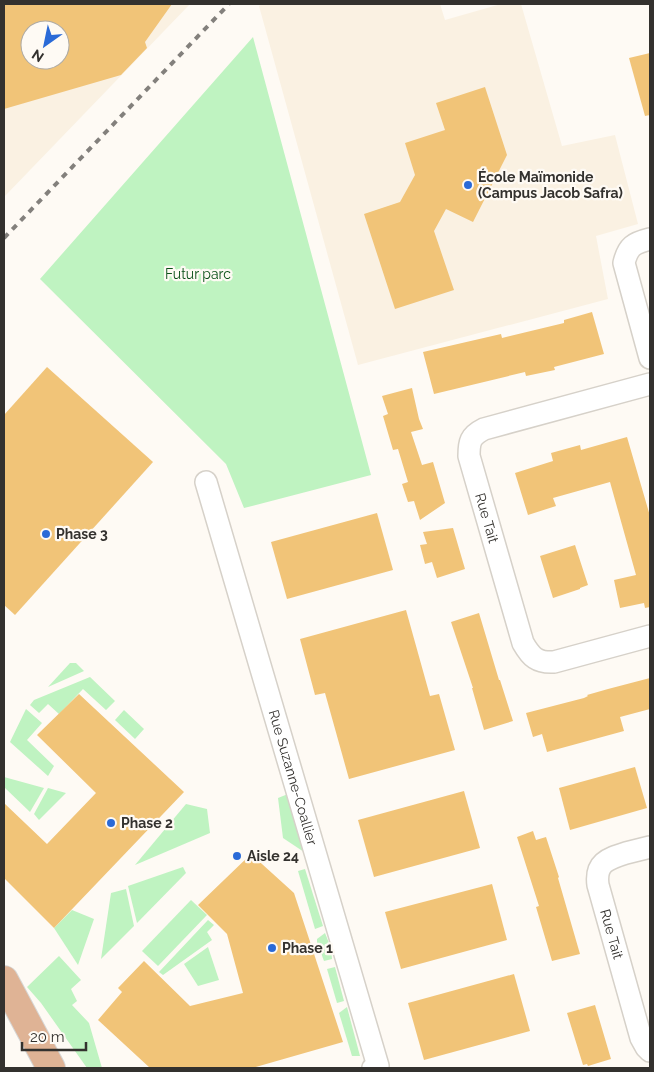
<svg xmlns="http://www.w3.org/2000/svg" width="654" height="1072" font-family="Raleway,sans-serif">
<style>
.built{fill:#faf1e2;fill-rule:evenodd}
.green{fill:#bff3c1}
.building{fill:#f1c478;fill-rule:evenodd}
.lines{fill:none;stroke-linecap:round;stroke-linejoin:round}
.street-casing{stroke:#d6d1c9;stroke-width:24}
.primary-casing{stroke:#d6d6d5;stroke-width:30}
.street{stroke:#fff;stroke-width:21}
.primary{stroke:#dfb395;stroke-width:28}
.rail{stroke:#83807c;stroke-width:4;stroke-dasharray:6 6;stroke-linecap:butt}
.poi-dot{fill:#2a6ad7;stroke:#fefaf4;stroke-width:2}
.labels{text-anchor:middle;dominant-baseline:central;stroke-width:4.5;stroke-linejoin:round;paint-order:stroke}
.poi-label{font-size:14px;font-weight:bold;fill:#33312e;stroke:#fefaf4;text-anchor:start}
.park-label{font-size:14px;fill:#0b5118;stroke:#fefaf4}
.street-label{font-size:14px;fill:#33312e;stroke:#fefaf4}
</style>
<rect width="100%" height="100%" fill="#fefaf4"/>
<g class="built">
<path d="M4,4h186l-186,193zM30,30h30v30h-30z"/>
<polygon points="262,4 440,4 445,20 501,4 521,4 562,146 615,135 638,224 596,236 608,299 358,365 259,6"/>
</g>
<g class="green">
<polygon points="253,37 371,475 244,508 226,464 40,279"/>
<polygon points="70,663 76,663 84,671 48,687"/>
<polygon points="90,677 115,701 106,710 83,689 59,714 48,704 39,713 30,705 34,700"/>
<polygon points="26,709 42,723 27,740 54,766 48,776 10,742"/>
<polygon points="124,710 144,729 135,739 115,720"/>
<polygon points="4,777 44,788 30,812 4,787"/>
<polygon points="48,788 66,793 39,820 34,814"/>
<polygon points="288,794 304,852 283,838 278,798"/>
<polygon points="186,804 207,809 210,833 135,865"/>
<polygon points="183,867 186,873 137,923 128,886"/>
<polygon points="305,869 323,926 315,929 298,871"/>
<polygon points="126,889 134,926 101,959 111,893"/>
<polygon points="191,900 207,915 158,966 142,951"/>
<polygon points="72,910 94,919 78,965 54,928"/>
<polygon points="208,920 214,925 207,932 212,940 163,975 159,972"/>
<polygon points="325,933 331,948 332,959 324,961 317,942 317,939"/>
<polygon points="208,947 219,980 198,986 184,964"/>
<polygon points="59,956 81,980 71,989 77,1001 72,1005 89,1023 102,1068 87,1068 41,1003 27,987"/>
<polygon points="335,967 344,1001 337,1003 327,969"/>
<polygon points="347,1007 360,1056 352,1056 339,1013"/>
</g>
<g class="building">
<path d="M4,4h168l-27,38 2,6 -26,27 -117,34zM30,30h30v30h-30z"/>
<polygon points="650,53 650,115 645,116 629,58"/>
<polygon points="485,87 507,155 473,222 446,209 434,231 454,290 395,309 364,214 400,202 415,175 405,143 445,130 436,103"/>
<polygon points="592,312 604,354 554,367 555,370 526,376 525,372 434,394 423,352 501,334 502,338 564,323 564,320"/>
<polygon points="47,367 153,462 15,615 4,605 4,415"/>
<polygon points="412,388 419,419 423,429 411,432 422,465 433,462 445,503 420,520 414,501 408,502 402,484 408,482 398,449 393,450 383,416 388,414 382,396"/>
<polygon points="627,437 650,516 650,607 645,608 644,603 620,608 614,580 636,575 610,482 553,498 556,506 528,515 515,473 553,461 551,453 580,445 581,450"/>
<polygon points="377,513 393,570 287,599 271,542"/>
<polygon points="453,528 465,569 437,578 432,562 425,564 420,545 427,544 423,532"/>
<polygon points="575,545 588,585 580,588 580,589 553,598 540,556"/>
<polygon points="406,610 430,696 439,694 455,750 349,779 325,693 315,695 300,639"/>
<polygon points="479,613 499,680 500,680 513,721 484,730 472,688 473,688 451,622"/>
<polygon points="650,678 650,709 620,717 624,731 547,752 542,734 533,737 526,713 584,698 588,696 587,695 608,689"/>
<polygon points="79,694 184,792 54,928 4,878 4,803 47,844 96,793 37,735"/>
<polygon points="635,767 647,808 570,830 559,788"/>
<polygon points="464,791 480,848 374,877 358,820"/>
<polygon points="533,831 536,840 546,837 559,877 558,878 580,954 552,961 536,907 539,906 517,837"/>
<polygon points="251,854 294,893 343,1042 252,1068 150,1068 98,1020 122,992 118,988 144,961 190,1006 243,993 227,934 198,905"/>
<polygon points="492,884 507,940 401,969 385,912"/>
<polygon points="514,974 530,1031 424,1060 408,1003"/>
<polygon points="595,1005 611,1059 588,1066 587,1064 583,1065 567,1013"/>
</g>
<g class="lines">
<g class="street-casing">
<g id="street">
<path d="M650,239c-16,4 -22,7 -26,24l26,95"/>
<path id="s1" d="M650,384l-166,45c-14,7 -15,13 -15,27l54,187c8,14 14,20 31,19l96,-26"/>
<path id="s2" d="M206,482l172,584 -5,2"/>
<path id="s3" d="M650,847c-8,2 -16,4 -24,6 -19,6 -31,10 -28,32l43,153 5,9 4,4"/>
</g>
</g>
<g class="primary-casing">
<polyline id="primary" points="4,980 51,1068"/>
</g>
<use href="#street" class="street"/>
<use href="#primary" class="primary"/>
<polyline class="rail" points="4,238 229,4"/>
</g>
<g class="poi-dot">
<circle cx="468" cy="185" r="5"/>
<circle cx="46" cy="534" r="5"/>
<circle cx="111" cy="823" r="5"/>
<circle cx="237" cy="856" r="5"/>
<circle cx="272" cy="948" r="5"/>
</g>
<g class="labels">
<g class="poi-label">
<text x="478" y="177">École Maïmonide<tspan x="478" dy="16">(Campus Jacob Safra)</tspan></text>
<text x="56" y="534">Phase 3</text>
<text x="121" y="823">Phase 2</text>
<text x="247" y="856">Aisle 24</text>
<text x="282" y="948">Phase 1</text>
</g>
<g class="park-label">
<text x="198" y="274">Futur parc</text>
</g>
<g class="street-label">
<text stroke="none"><textPath href="#s1" startOffset="270">Rue Tait</textPath></text>
<text stroke="none"><textPath href="#s2" startOffset="308">Rue Suzanne-Coallier</textPath></text>
<text stroke="none"><textPath href="#s3" startOffset="124">Rue Tait</textPath></text>
</g>
</g>
<rect width="654" height="1072" fill="none" stroke="#33312e" stroke-width="10"/>
<g transform="translate(45 45) rotate(213)"><circle r="24" fill="#fefaf4" stroke="#adaaa5"/>
<path d="M0-4L9 19L0 12L-9 19Z" fill="#2a6ad7"/>
<text y="-8" font-size="14" font-weight="bold" text-anchor="middle" fill="#33312e">N</text>
</g>
<path d="M22 1042v8h64v-8" fill="none" stroke="#33312e" stroke-width="2.5"/>
<text x="30" y="1042" font-size="15" fill="#33312e" stroke="#fefaf4" stroke-width="4" paint-order="stroke">20 m</text>
</svg>
